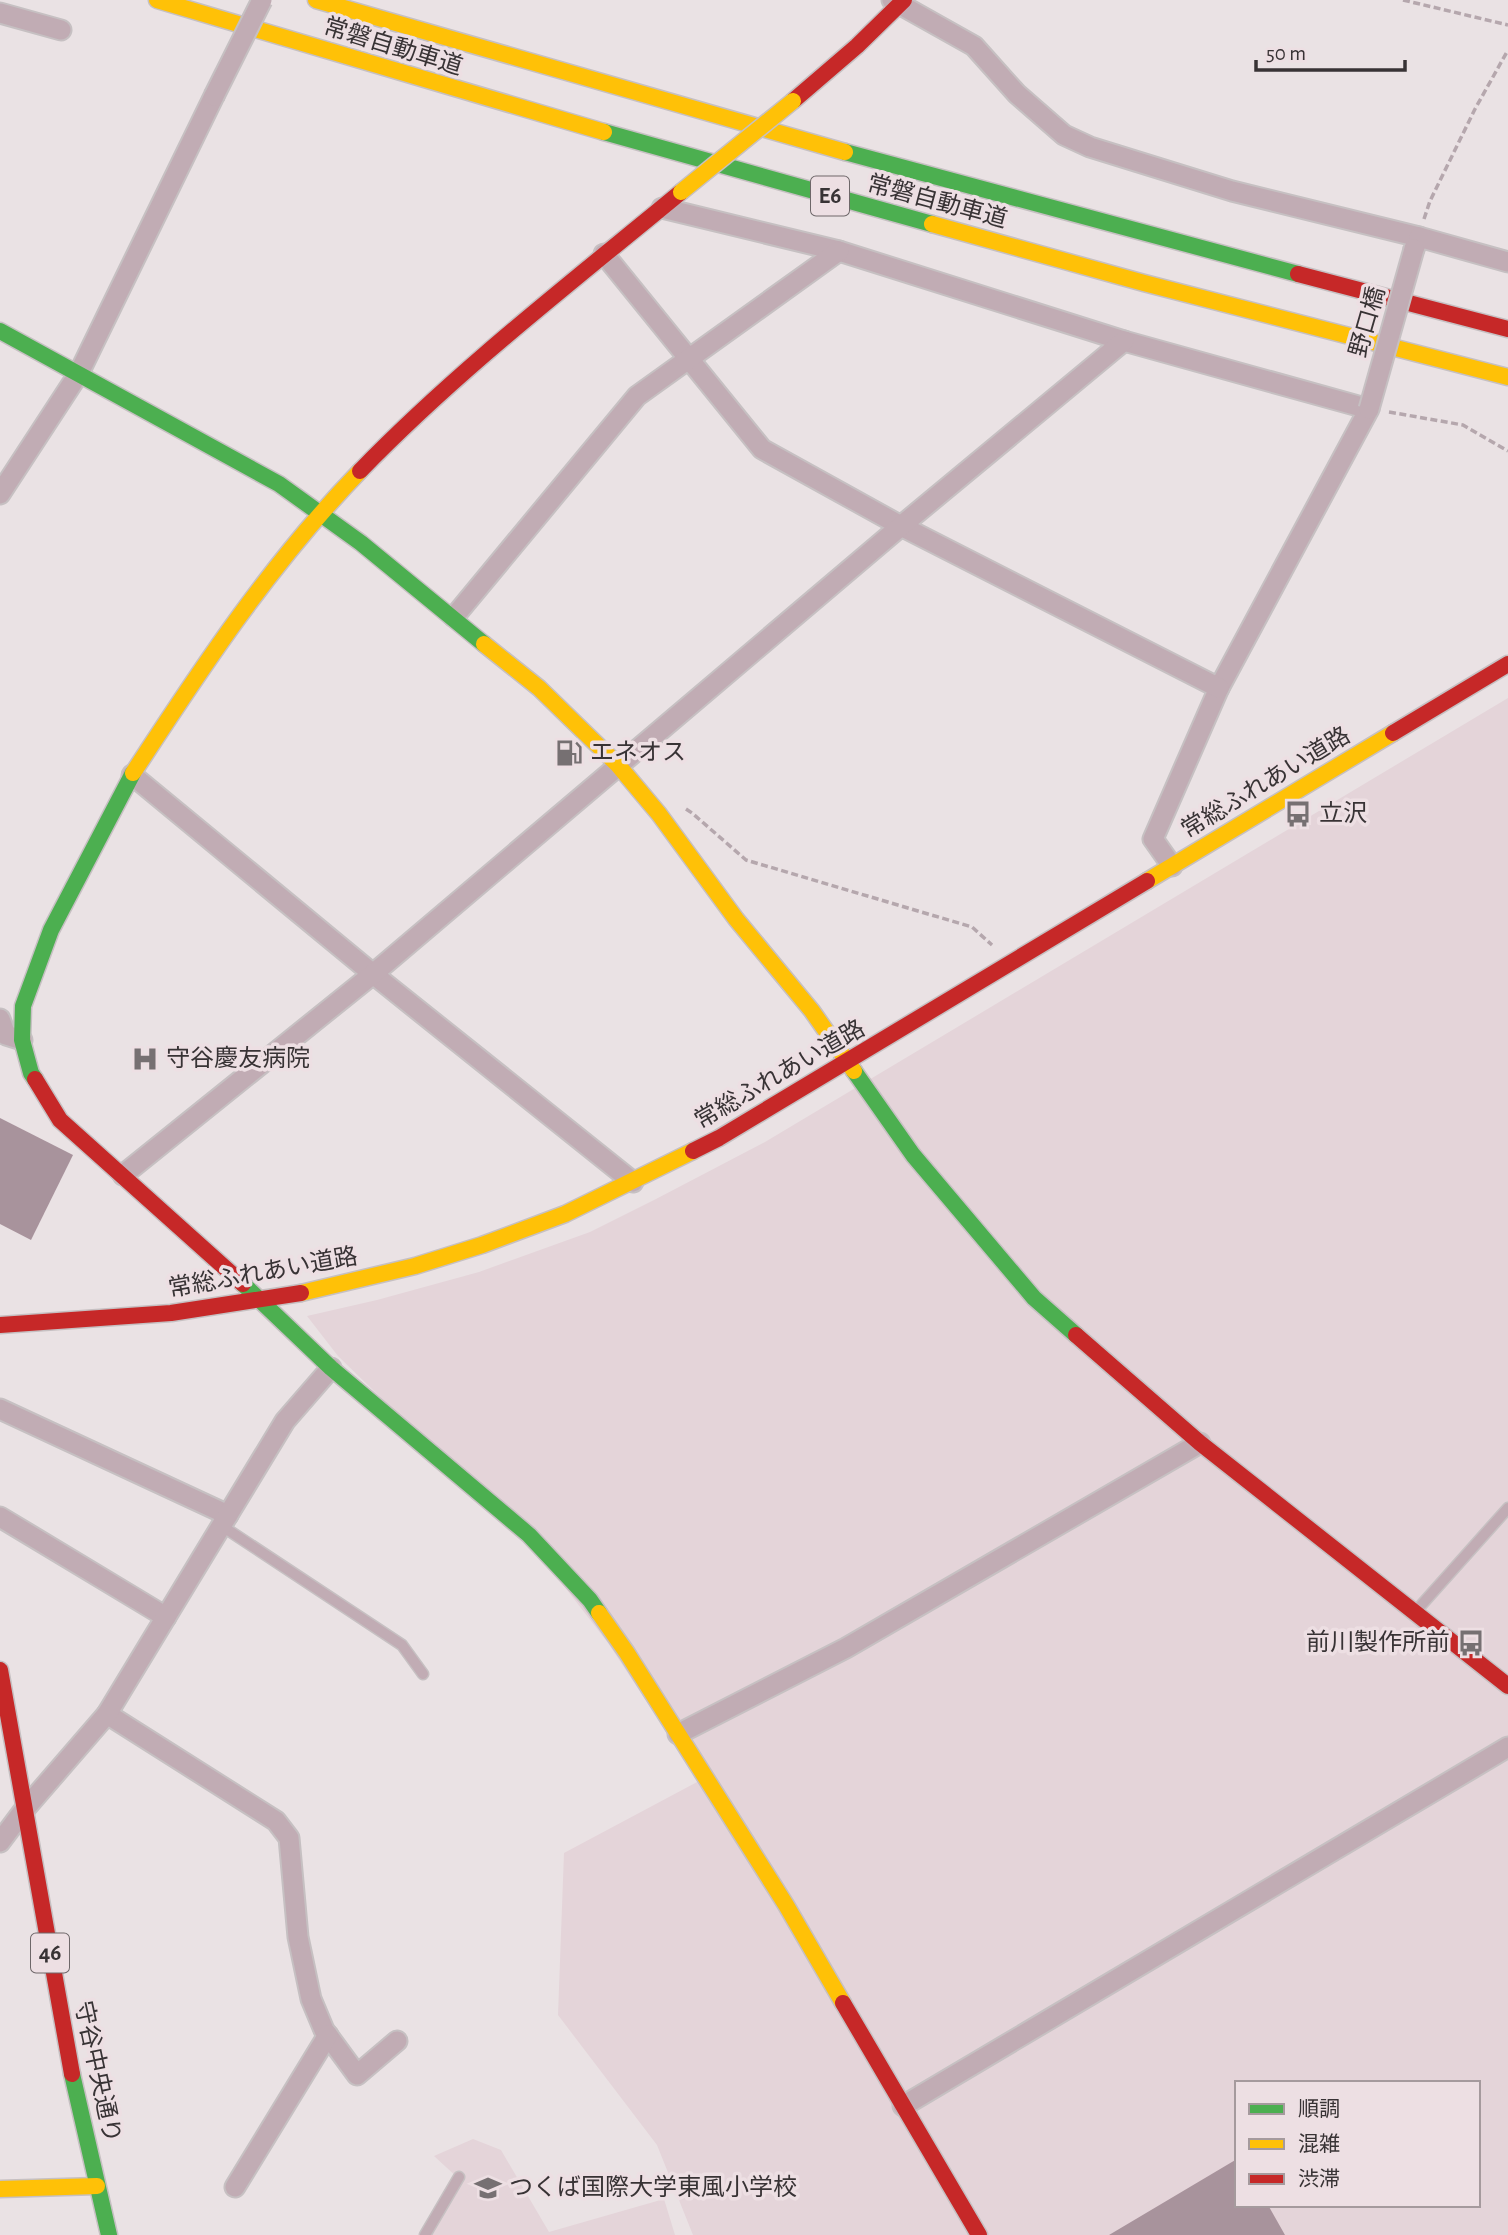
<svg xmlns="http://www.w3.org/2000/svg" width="1508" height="2235" font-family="'Alegreya Sans','Noto Sans JP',sans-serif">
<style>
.built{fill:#e4d4d9;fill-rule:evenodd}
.building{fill:#a8939c}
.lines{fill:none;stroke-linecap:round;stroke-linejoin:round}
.lane-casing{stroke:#c6c0c2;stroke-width:13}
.street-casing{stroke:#c6c0c2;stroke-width:23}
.fast-casing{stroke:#c6c0c2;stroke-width:19}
.slow-casing{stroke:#c6c0c2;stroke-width:19}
.jam-casing{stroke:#c6c0c2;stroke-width:19}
.path{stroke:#b5a7ad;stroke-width:3.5;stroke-dasharray:7 3.5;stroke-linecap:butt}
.lane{stroke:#c1acb4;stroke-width:10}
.street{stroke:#c1acb4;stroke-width:19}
.fast{stroke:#4caf50;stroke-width:16}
.slow{stroke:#ffc107;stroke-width:16}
.jam{stroke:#c62828;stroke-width:16}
.street-bridge-casing{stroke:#c6c0c2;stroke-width:23;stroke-linecap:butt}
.slow-bridge-casing{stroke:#c6c0c2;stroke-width:19;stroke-linecap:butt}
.street-bridge{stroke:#c1acb4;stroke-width:19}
.slow-bridge{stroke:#ffc107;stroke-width:16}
.labels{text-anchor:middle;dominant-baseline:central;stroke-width:7;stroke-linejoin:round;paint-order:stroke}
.shield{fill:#eddfe3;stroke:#6e6769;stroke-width:2}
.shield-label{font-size:23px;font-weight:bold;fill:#383335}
.street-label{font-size:24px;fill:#383335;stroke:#eddfe3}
.poi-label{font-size:24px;fill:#383335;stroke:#eddfe3;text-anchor:start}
</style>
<rect width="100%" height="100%" fill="#eae2e4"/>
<g class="built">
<path d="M1508,698v1537h-815l-36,-90 -99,-130 6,-162 135,-72 -91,-138 -75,-97 -195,-190 -31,-40 70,-16 102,-28 111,-40 66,-33 109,-57zM1237,2083h241v122h-241z"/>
<polygon points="473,2139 501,2150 549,2232 664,2199 675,2235 425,2235 458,2178 434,2156"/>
</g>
<g class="building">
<polygon points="0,1118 73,1155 31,1240 0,1224"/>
<polygon points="1237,2159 1237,2205 1268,2205 1285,2235 1109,2235"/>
</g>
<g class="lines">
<g class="lane-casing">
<g id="lane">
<polyline points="222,1526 402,1645 423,1674"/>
<polyline points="1416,1611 1508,1508"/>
<polyline points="425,2235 459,2177"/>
</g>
</g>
<g class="street-casing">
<g id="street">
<polyline points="892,0 974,46 1017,94 1064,135 1090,147 1232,191 1419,237 1414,249"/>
<polyline points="0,13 61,30"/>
<polyline points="662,208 839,251 1124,341 1369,409 1219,688 1153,839 1172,866"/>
<polyline points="1419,237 1508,262"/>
<polyline points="604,254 762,449 901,526 1219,688"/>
<polyline points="0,494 79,373 214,96"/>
<polyline points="454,617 637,396 839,251"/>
<polyline points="132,775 373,974 633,1182"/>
<polyline points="0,1019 6,1035 22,1040"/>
<polyline points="123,1175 373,974 901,526 1124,341"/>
<polyline points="0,1409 228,1515"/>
<polyline points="0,1517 166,1617"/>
<polyline points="107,1714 276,1821 289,1838 298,1937 311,1999 324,2030 357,2075 397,2041"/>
<polyline points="678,1734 846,1648 1200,1443"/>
<polyline points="0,1842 24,1810 107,1714 285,1421 331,1368"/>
<polyline points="903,2106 1508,1747"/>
<polyline points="235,2187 328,2035"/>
</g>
</g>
<g class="fast-casing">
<g id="fast">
<polyline points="604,132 932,224"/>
<polyline points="845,152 1298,274"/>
<polyline points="0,331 279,484 361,543 484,644"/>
<polyline points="854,1071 913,1155 1034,1298 1076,1335"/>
<polyline points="35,1079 31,1073 22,1040 23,1006 51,930 133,773"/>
<polyline points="243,1284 331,1368 529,1535 590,1600 599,1613"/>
<polyline points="72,2074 109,2235"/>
</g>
</g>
<g class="slow-casing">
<g id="slow">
<polyline points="157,0 604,132"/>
<polyline points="316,0 845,152"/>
<polyline points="932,224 1144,283 1508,377"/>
<polyline points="484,644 539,688 618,765 659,814 736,919 812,1011 854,1071"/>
<path d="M133,773c69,-106 138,-210 227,-302"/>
<polyline points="1147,881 1393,733"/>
<polyline points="301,1293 415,1266 482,1245 565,1214 693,1151"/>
<polyline points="599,1613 627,1653 786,1905 843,2003"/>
<polyline points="0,2189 97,2186"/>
</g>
</g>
<g class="jam-casing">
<g id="jam">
<polyline points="793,101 857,46 904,0"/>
<polyline points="1298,274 1508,329"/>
<path d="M360,471c98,-101 212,-189 321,-279"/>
<polyline points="1393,733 1508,664"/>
<polyline points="35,1079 60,1120 243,1284"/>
<polyline points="693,1151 719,1138 1147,881"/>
<polyline points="0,1325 171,1313 301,1293"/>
<polyline points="1076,1335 1200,1443 1508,1686"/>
<polyline points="0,1670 72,2074"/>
<polyline points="843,2003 979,2235"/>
</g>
</g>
<g class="path">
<polyline points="1403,0 1508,25"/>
<polyline points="1424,219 1430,201 1475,109 1508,50"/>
<polyline points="1389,412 1463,425 1508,451"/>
<polyline points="686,809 692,813 746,860 972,927 992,945"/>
</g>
<use href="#lane" class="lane"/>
<use href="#street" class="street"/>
<use href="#fast" class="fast"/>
<use href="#slow" class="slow"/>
<use href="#jam" class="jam"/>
<g class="street-bridge-casing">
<g id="street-bridge">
<polyline points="214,96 262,0"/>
<polyline points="1369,409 1414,249"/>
</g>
</g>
<g class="slow-bridge-casing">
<polyline id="slow-bridge" points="681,192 793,101"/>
</g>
<use href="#street-bridge" class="street-bridge"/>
<use href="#slow-bridge" class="slow-bridge"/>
</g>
<defs>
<g id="fuel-bare" transform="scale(2.1)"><path d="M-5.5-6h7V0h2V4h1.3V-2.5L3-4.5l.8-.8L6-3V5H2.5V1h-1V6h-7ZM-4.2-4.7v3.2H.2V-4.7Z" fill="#767072" stroke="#eddfe3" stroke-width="2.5" paint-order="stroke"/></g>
<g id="bus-bare" transform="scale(2.1)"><path d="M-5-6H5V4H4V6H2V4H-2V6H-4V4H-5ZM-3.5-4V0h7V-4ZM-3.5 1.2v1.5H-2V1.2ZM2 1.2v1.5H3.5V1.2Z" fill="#767072" stroke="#eddfe3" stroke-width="2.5" paint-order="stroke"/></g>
<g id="hospital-bare" transform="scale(2.1)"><path d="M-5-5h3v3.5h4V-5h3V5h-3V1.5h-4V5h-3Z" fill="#767072" stroke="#eddfe3" stroke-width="2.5" paint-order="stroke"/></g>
<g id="school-bare" transform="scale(2.1)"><path d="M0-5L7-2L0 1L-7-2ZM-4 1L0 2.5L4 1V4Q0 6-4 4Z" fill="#767072" stroke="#eddfe3" stroke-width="2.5" paint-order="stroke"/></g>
</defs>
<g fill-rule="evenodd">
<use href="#fuel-bare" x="569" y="753"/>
<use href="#bus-bare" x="1298" y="814"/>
<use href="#hospital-bare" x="145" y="1059"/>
<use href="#bus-bare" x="1471" y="1643"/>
<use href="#school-bare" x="488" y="2188"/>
</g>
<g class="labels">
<g class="shield">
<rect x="811" y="176.5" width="38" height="39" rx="5"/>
<rect x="31" y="1933.5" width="38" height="39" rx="5"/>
</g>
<g class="shield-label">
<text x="830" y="196">E6</text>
<text x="50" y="1953">46</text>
</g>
<g class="street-label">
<text transform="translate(393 47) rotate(17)">常磐自動車道</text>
<text transform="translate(937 202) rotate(15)">常磐自動車道</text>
<text transform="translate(1368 322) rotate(-74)">野口橋</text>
<text transform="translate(1266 783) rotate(-31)">常総ふれあい道路</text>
<text transform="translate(780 1075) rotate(-30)">常総ふれあい道路</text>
<text transform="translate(263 1273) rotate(-10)">常総ふれあい道路</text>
<text transform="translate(97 2072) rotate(78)">守谷中央通り</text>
</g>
<g class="poi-label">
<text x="590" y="753">エネオス</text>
<text x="1319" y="814">立沢</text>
<text x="166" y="1059">守谷慶友病院</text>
<text x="1450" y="1643" text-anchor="end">前川製作所前</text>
<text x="509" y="2188">つくば国際大学東風小学校</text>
</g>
</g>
<rect x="1235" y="2081" width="245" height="126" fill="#eddfe3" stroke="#a59a9d" stroke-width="2"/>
<rect x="1249" y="2104" width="35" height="10" fill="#4caf50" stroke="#a59a9d" stroke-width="2"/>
<text x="1298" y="2116" font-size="21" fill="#383335">順調</text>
<rect x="1249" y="2139" width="35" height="10" fill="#ffc107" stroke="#a59a9d" stroke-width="2"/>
<text x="1298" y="2151" font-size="21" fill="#383335">混雑</text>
<rect x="1249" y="2174" width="35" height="10" fill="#c62828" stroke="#a59a9d" stroke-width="2"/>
<text x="1298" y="2186" font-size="21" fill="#383335">渋滞</text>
<path d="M1256 60v10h149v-10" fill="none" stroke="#383335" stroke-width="3.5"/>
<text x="1266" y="60" font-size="21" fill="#383335" stroke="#eddfe3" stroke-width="5" paint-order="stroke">50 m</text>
</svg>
